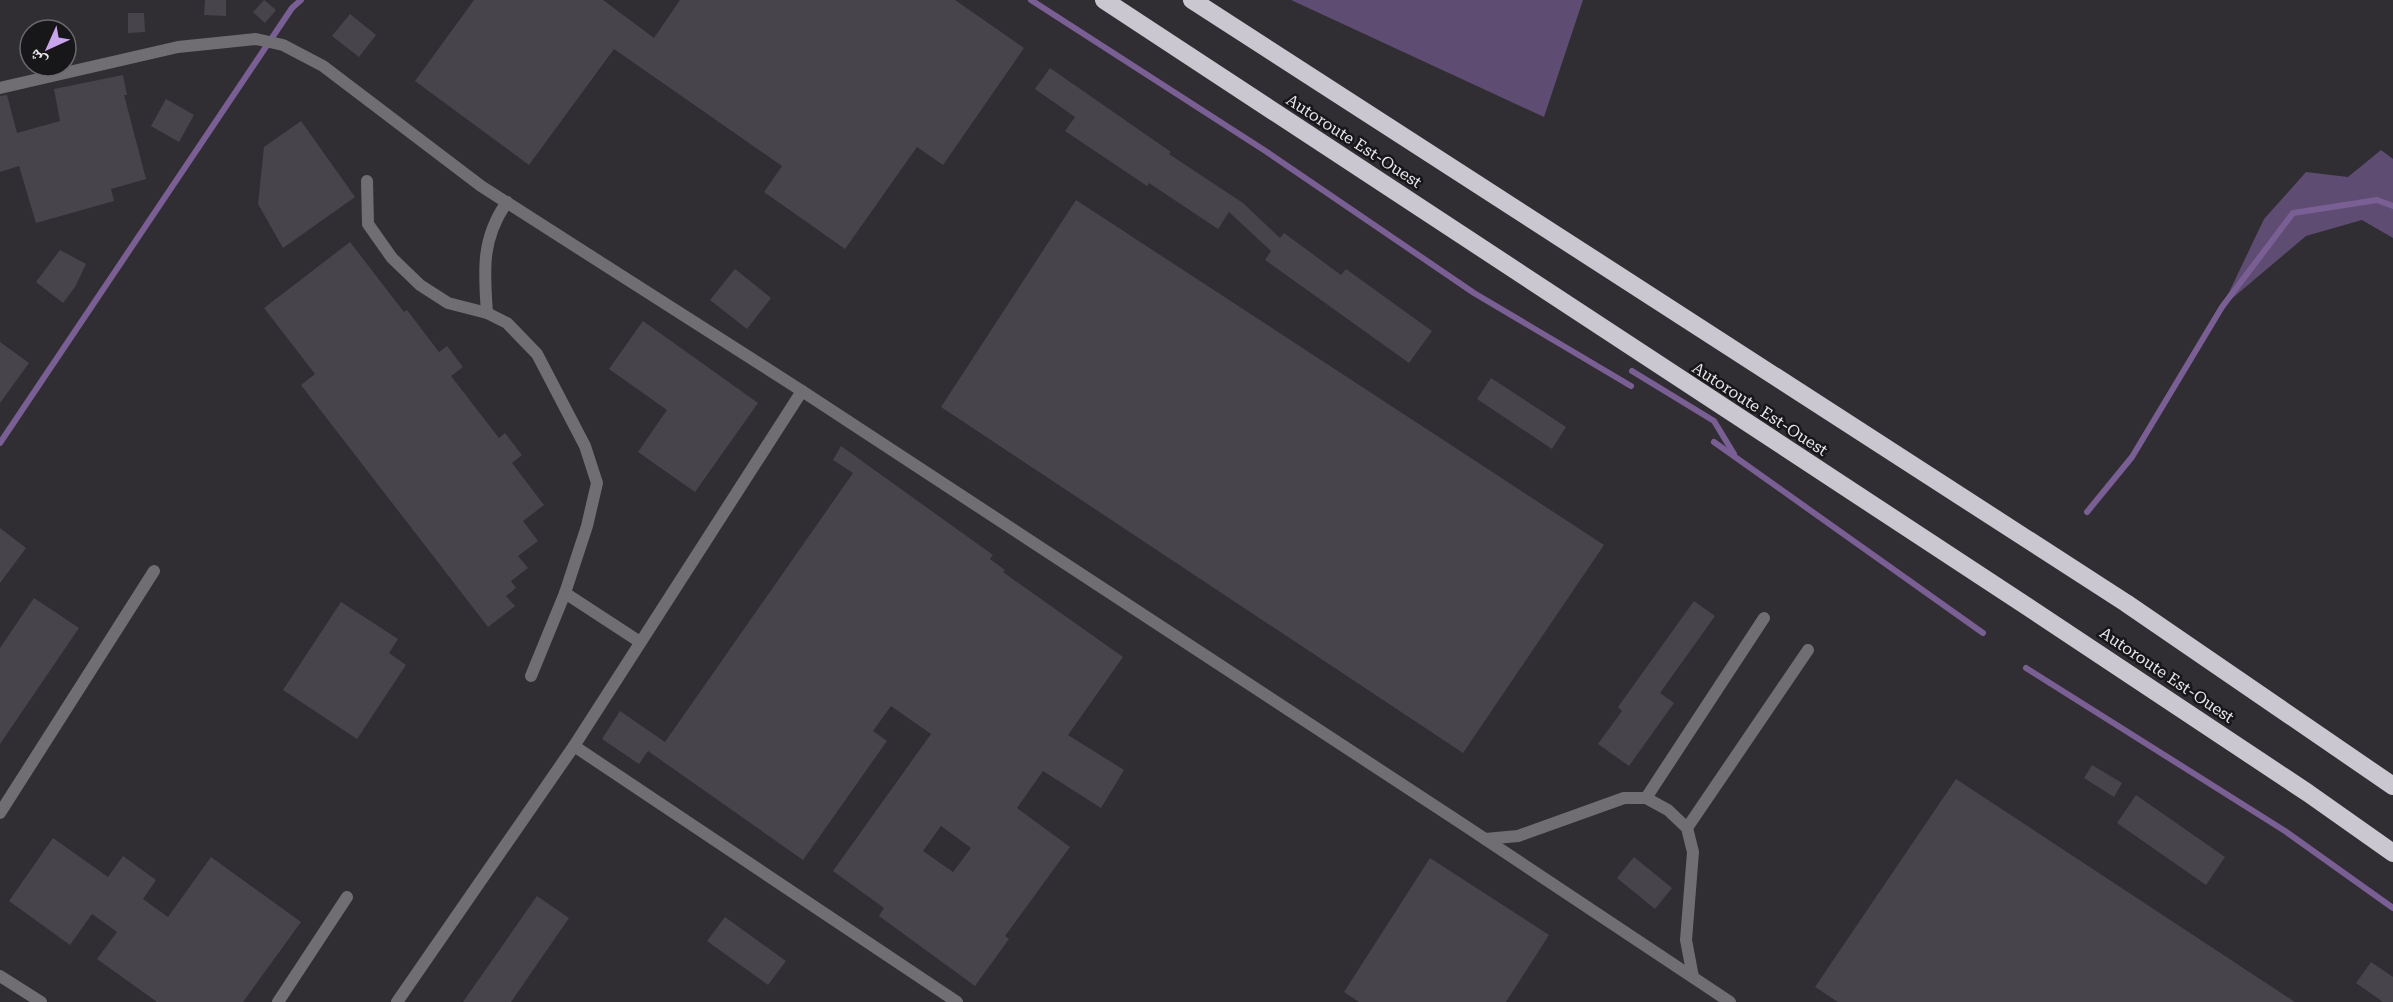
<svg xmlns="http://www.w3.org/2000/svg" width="2393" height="1002" font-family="'Roboto Serif','Noto Naskh Arabic',serif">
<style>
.green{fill:#5f4c72}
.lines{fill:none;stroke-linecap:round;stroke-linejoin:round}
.stream{stroke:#7a5f94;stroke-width:6}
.building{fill:#48444b;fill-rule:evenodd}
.service{stroke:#706e72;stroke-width:12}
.minor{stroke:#706e72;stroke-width:12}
.motorway{stroke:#cbc7d0;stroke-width:18}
.labels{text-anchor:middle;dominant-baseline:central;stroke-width:5;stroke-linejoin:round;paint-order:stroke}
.street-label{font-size:16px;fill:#e8e6eb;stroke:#171619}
</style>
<rect width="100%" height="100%" fill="#302d33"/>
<g class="green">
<polygon points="1291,0 1583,0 1544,117"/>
<polygon points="2381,150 2393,159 2393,238 2362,220 2306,236 2222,307 2264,219 2306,172 2348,177"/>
</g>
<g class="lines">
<g class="stream">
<polyline points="1031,0 1267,152 1474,293 1631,386"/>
<polyline points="1632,371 1714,421 1734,454"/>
<polyline points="1714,442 1983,633"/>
<polyline points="0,443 292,8 301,0"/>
<polyline points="2087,512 2132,457 2222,307 2293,213 2377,200 2393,206"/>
<polyline points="2026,668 2285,831 2393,908"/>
</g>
</g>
<g class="building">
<polygon points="205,0 226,0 226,16 204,15"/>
<polygon points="264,0 276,10 265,23 253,12"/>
<polygon points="474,0 603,0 654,38 680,0 955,0 1024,48 943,165 917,147 845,249 764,192 782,166 614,49 529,165 415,81"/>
<polygon points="128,13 144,13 145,32 128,33"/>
<polygon points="350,14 376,35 359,57 332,36"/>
<polygon points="1050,68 1171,152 1169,154 1243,203 1280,238 1284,233 1341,275 1346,269 1432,331 1409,363 1265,260 1271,251 1229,212 1218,229 1149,183 1147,186 1065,131 1075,117 1035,89"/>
<polygon points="123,75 127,95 124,95 146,179 111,189 114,201 36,223 19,166 0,172 0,96 7,95 17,133 60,121 54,89"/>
<polygon points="166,99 194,115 179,142 151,126"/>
<polygon points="301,121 355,197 283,248 258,204 264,147"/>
<polygon points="1076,200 1604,545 1463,753 941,407"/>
<polygon points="350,242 404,312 407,310 439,352 447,346 463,367 451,376 499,438 505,433 522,455 512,463 544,505 523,521 538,541 518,556 528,568 511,581 516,588 506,596 515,606 488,627 301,385 315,374 264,308"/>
<polygon points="60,250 86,264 75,287 63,303 36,282"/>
<polygon points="735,269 771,298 747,329 710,300"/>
<polygon points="643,321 758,403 695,492 638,452 667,410 609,369"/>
<polygon points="0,342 29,363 0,403"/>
<polygon points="1491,378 1566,427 1552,449 1477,399"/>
<path d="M841,446l152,109 -3,4 15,11 -2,2 120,85 -55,78 56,35 -23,38 -58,-37 -26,37 53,39 -65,89 4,3 -34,47 -96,-70 5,-8 -51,-37 98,-137 -40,-28 -18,25 14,10 -84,119 -155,-109 -9,13 -37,-25 18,-28 45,31 188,-269 -20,-13zM941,826l30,22 -18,24 -30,-21z"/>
<polygon points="0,528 26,548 0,583"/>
<polygon points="34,598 79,628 0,744 0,648"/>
<polygon points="1694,601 1715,616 1660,693 1674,703 1629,766 1598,744 1622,711 1618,707"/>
<polygon points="341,602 398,639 389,653 406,665 357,739 283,690"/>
<polygon points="2092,765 2122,783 2114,797 2084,778"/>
<polygon points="1956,779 2295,1002 1838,1002 1815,987"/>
<polygon points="2136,795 2225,857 2206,885 2117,823"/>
<polygon points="53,838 108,877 123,856 156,880 143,899 168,917 211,857 301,922 243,1002 157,1002 97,959 117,932 92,914 70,945 9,901"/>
<polygon points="1634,857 1672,888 1655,909 1617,878"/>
<polygon points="1430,858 1549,935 1506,1002 1359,1002 1344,992"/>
<polygon points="537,896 569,918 511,1002 463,1002"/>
<polygon points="725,917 786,961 768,985 707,941"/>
<polygon points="2371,962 2393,977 2393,1002 2383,1002 2356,983"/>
</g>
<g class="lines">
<g class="service">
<polyline points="367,181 368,224 392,258 420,285 448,303 487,313 507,323 537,354 585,446 597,483 587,526 565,593 531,676"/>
<path d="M487,313c-3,-42 -6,-74 20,-111"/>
<polyline points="565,593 640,642"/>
<polyline points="1646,798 1764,618"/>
<polyline points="0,813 154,571"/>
<polyline points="1687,828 1808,650"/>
<polyline points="1485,839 1518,836 1624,798 1646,798 1668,810 1687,828 1693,852 1686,940 1693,977"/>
<polyline points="0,976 41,1002"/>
<polyline points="278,1002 347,897"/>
</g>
<g class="minor">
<polyline points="0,88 178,47 256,39 283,45 323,66 481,186 802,391"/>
<polyline points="574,746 957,1002"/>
<polyline points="397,1002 574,746 802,391 1467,827 1730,1002"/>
</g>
<g class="motorway">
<polyline points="1104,0 2028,607 2308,793 2393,853"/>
<polyline points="1192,0 2126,603 2393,786"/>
</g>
</g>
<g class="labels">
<g class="street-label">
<text transform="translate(1354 141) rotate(33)">Autoroute Est-Ouest</text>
<text transform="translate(1760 409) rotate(33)">Autoroute Est-Ouest</text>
<text transform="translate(2167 675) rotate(34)">Autoroute Est-Ouest</text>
</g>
</g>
<g transform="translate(48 48) rotate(225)"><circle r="28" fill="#171619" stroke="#6b696d" stroke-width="1.5"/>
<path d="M0-4.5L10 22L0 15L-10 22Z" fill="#c9a5ee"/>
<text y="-9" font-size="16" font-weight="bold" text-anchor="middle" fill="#e8e6eb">ش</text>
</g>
</svg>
